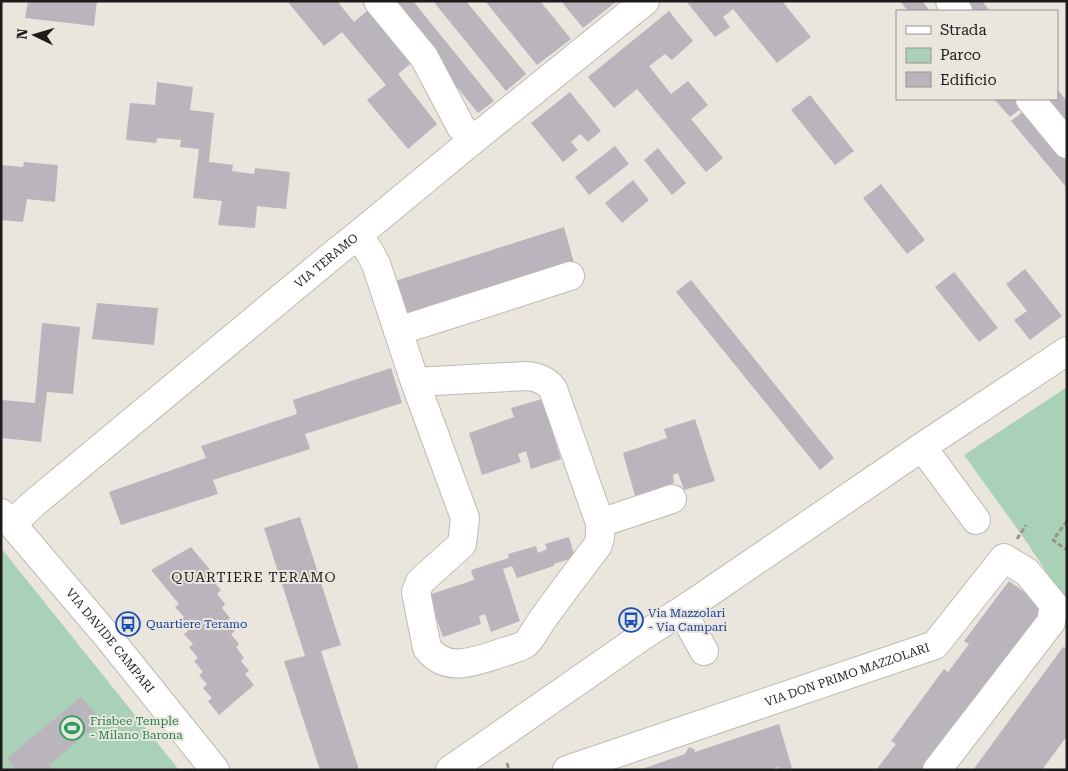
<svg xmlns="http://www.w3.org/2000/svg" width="1068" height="771" font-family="'Roboto Serif',serif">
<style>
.green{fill:#a8d1b8}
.building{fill:#bab5bd}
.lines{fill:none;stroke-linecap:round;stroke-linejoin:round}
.minor-casing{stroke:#bfbab2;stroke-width:30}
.path{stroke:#97938e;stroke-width:3;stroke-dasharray:5 2.5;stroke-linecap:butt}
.minor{stroke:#fff;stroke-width:28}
.labels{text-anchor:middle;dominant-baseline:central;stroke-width:4;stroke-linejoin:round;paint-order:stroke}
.street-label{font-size:12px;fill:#1e1c1a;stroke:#eae5dd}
.transit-label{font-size:12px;fill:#164399;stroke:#eae5dd;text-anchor:start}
.leisure-label{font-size:12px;fill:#27864d;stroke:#eae5dd;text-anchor:start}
.neighbourhood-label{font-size:14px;letter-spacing:1px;fill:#1e1c1a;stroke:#eae5dd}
</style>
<rect width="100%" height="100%" fill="#eae5dd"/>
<g class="green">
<polygon points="1067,387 1067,602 1021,534 964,455"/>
<polygon points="1,548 179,770 1,770"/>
</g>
<g class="building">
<polygon points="28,1 97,1 94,26 25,18"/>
<polygon points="287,1 337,1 354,22 372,7 415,60 398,74 437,124 408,149 367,100 386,85 342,32 324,46"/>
<polygon points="387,1 413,1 494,101 478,113"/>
<polygon points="433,1 466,1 526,74 506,91"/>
<polygon points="485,1 540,1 571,39 537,65"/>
<polygon points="561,1 617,1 583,28"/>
<polygon points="686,1 782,1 811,37 777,63 733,9 723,17 730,27 715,37"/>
<polygon points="900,1 922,1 930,11 908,11"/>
<polygon points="954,1 982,1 990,11 969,11"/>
<polygon points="669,11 693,41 672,60 665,54 649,66 671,94 688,81 708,105 691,119 723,158 706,172 637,89 614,108 588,77"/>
<polygon points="157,82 193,87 190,110 214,113 209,162 233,165 232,171 254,174 255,168 290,172 286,209 257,206 255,228 218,225 222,201 193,198 199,149 180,147 181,140 157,138 156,143 126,140 130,103 155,105"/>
<polygon points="1057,89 1067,101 1067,125 1043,99 1057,99"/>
<polygon points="570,92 601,131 588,142 580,134 571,142 578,150 563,162 531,123"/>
<polygon points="810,95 854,151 835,165 791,110"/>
<polygon points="994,99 1016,99 1023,107 1010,117"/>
<polygon points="1025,110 1067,162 1067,188 1011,121"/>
<polygon points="615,146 629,164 589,195 575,177"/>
<polygon points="658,148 686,183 672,195 644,160"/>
<polygon points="24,162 58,165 55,202 27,199 23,222 1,220 1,165 23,167"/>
<polygon points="633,180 649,200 622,223 605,203"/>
<polygon points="881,184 925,240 907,254 863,198"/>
<polygon points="564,227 574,263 408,316 395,281"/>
<polygon points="1025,269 1062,316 1030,340 1014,320 1027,311 1006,284"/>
<polygon points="954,272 998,328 979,342 935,287"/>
<polygon points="691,280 834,458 820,470 676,292"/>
<polygon points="97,303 158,308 154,345 92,339"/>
<polygon points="42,323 80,327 73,394 47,392 41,442 1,438 1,400 35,403"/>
<polygon points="391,368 402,403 305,434 310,449 213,480 218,494 121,525 109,492 206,458 201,446 297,414 293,400"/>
<polygon points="542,399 561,459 531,469 526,451 518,454 521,462 482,475 469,433 514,417 511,408"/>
<polygon points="695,419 715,481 684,490 678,473 673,475 674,483 635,496 623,453 667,438 664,429"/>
<polygon points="300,517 341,645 321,651 359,770 320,770 284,661 305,656 264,528"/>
<polygon points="569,537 575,557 554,564 554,566 517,578 512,566 503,569 520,621 491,632 485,614 479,616 481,624 443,637 428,595 474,580 471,570 509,558 508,554 536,546 538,553 547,549 545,544"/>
<polygon points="191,547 216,577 212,580 221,590 217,594 225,604 222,608 230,618 227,621 235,631 231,634 239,644 236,647 244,658 241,661 249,671 245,674 254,685 219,715 208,701 212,698 203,688 207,684 199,675 203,672 194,661 198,658 189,647 193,644 184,634 188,631 180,620 184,617 175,607 179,604 151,570"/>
<polygon points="1009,581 1046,608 927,770 876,770 896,744 891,741 944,669 948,672 969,644 964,641"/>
<polygon points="1063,647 1067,649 1067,736 1042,770 973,770"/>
<polygon points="81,697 102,721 49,765 54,770 16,770 7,758"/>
<polygon points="779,724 792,768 787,770 779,770 778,767 770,770 639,770 685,754 689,747 694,749 695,752"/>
</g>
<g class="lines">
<g class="minor-casing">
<g id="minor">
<polyline points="378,1 424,57 461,127 473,140"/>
<polyline points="950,1 958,11"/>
<polyline points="1030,99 1067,144"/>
<path d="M358,235l11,16 7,13 39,118 50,136 -3,26 -42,38 -4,10 11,56c20,27 51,12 77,4 5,-2 18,-5 21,-8 5,-3 15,-22 20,-28 17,-24 35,-47 53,-71l2,-7v-15l-47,-134c-7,-9 -15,-12 -27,-13l-111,6"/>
<polyline points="398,331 570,276"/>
<polyline points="922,447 976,520"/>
<path id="s1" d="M1,513l11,11 96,113 107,133"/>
<polyline points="600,523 672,499"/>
<path id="s2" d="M12,524l21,-20 306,-254 19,-15 115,-95 172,-139"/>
<polyline points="682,611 704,651"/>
<polyline points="450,770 641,637 695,602 922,447 1067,351"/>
<path id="s3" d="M567,770l368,-125 69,-87 23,14 27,33 -3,17 -114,148"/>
</g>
</g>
<g class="path">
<polyline points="1067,521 1053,540 1067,550"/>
<polyline points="1017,539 1026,525"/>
<polyline points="507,763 509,770"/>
</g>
<use href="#minor" class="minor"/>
</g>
<defs>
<g id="bus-ring" transform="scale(1.25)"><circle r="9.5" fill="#eae5dd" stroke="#1a4fb4" stroke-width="1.5"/><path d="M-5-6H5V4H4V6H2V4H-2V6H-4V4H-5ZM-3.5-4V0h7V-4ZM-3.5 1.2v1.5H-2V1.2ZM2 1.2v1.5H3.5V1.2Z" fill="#1a4fb4"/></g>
<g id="stadium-ring" transform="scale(1.25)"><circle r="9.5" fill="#eae5dd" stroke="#2e9e5b" stroke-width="1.5"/><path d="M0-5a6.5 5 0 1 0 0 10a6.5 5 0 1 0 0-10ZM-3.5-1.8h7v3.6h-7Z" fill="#2e9e5b"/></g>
</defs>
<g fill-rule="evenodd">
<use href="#bus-ring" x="631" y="620"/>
<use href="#bus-ring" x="128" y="624"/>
<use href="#stadium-ring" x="72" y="728"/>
</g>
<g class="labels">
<g class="street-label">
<text stroke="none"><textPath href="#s2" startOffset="410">VIA TERAMO</textPath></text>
<text stroke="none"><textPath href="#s1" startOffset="168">VIA DAVIDE CAMPARI</textPath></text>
<text stroke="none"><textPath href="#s3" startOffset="296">VIA DON PRIMO MAZZOLARI</textPath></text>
</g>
<g class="transit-label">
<text x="648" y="613">Via Mazzolari<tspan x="648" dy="14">- Via Campari</tspan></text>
<text x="146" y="624">Quartiere Teramo</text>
</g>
<g class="leisure-label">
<text x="90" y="721">Frisbee Temple<tspan x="90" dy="14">- Milano Barona</tspan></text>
</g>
<g class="neighbourhood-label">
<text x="254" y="577">QUARTIERE TERAMO</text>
</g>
</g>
<rect width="1068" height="771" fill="none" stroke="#1e1c1a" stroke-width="5"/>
<rect x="896" y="10" width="162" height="90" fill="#eae5dd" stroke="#98958f"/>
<rect x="906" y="26" width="25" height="8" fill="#ffffff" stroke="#98958f"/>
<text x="940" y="35" font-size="15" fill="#1e1c1a">Strada</text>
<rect x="906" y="48" width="25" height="15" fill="#a8d1b8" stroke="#98958f"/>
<text x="940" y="60" font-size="15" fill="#1e1c1a">Parco</text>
<rect x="906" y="72" width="25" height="15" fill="#bab5bd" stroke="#98958f"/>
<text x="940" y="85" font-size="15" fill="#1e1c1a">Edificio</text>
<g transform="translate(35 35) rotate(275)" stroke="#eae5dd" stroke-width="4" paint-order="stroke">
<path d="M0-4L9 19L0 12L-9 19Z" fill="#1e1c1a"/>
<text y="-8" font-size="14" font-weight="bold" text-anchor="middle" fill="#1e1c1a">N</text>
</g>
</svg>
